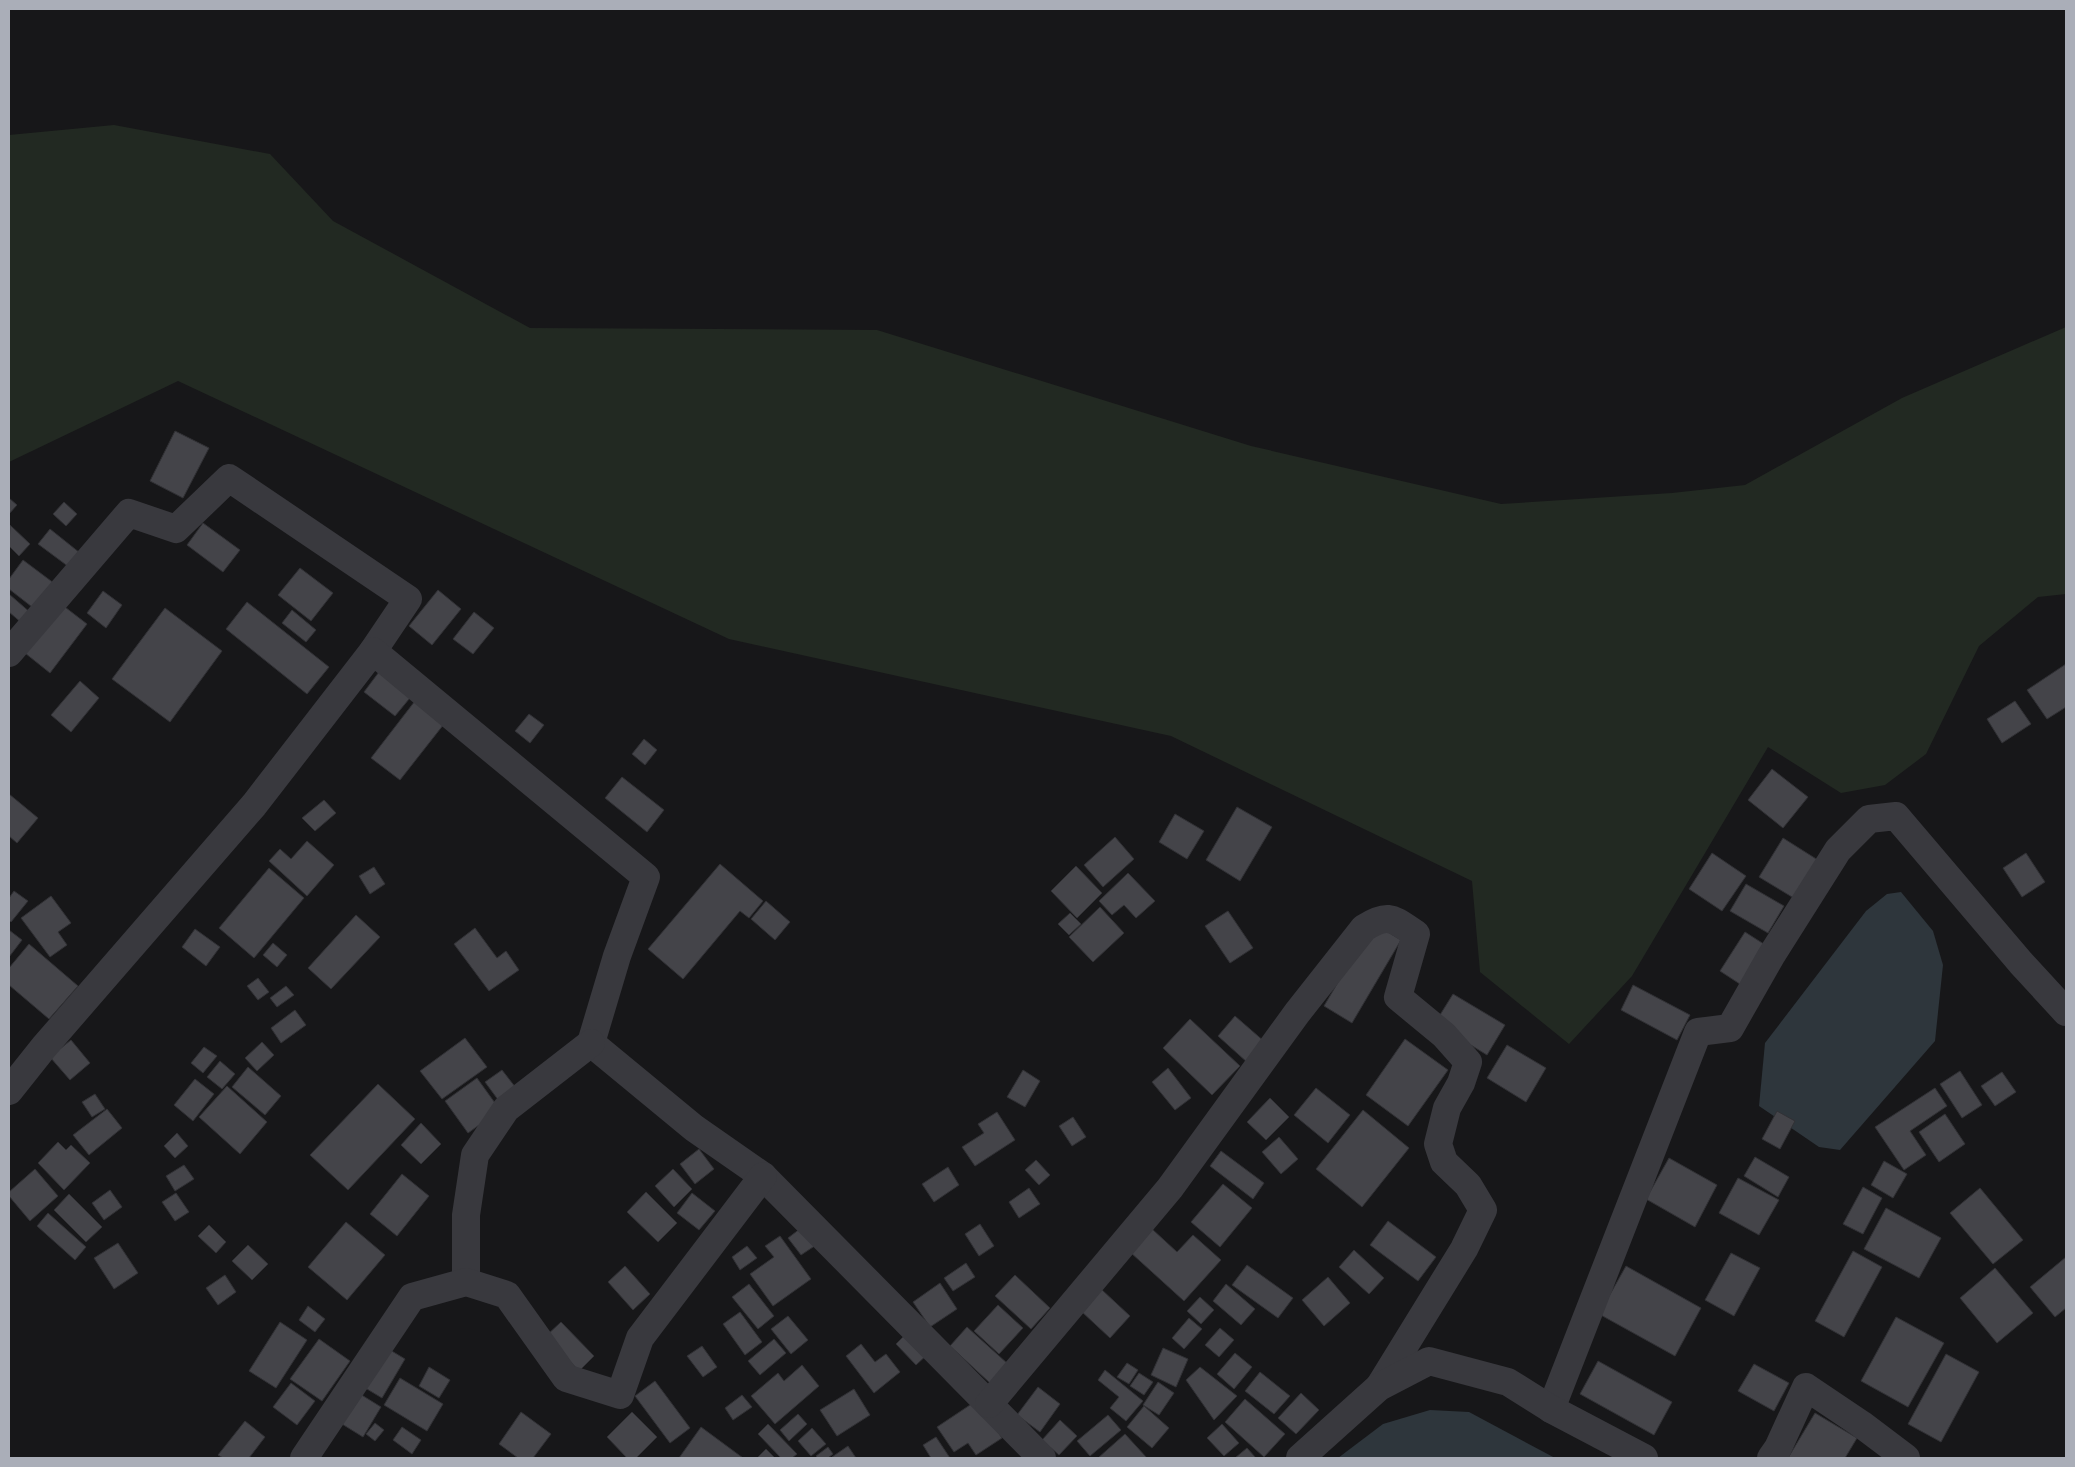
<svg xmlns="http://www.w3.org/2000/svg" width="2075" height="1467" font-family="'Open Sans',sans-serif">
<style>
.green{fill:#222922}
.water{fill:#2e363c}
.building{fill:#444449;stroke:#313135}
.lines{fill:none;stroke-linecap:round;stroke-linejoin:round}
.minor{stroke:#39393e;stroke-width:28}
</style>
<rect width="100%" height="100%" fill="#171719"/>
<polygon class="green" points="114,125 270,154 333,221 530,328 877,330 1251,446 1501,504 1672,493 1745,485 1902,398 2066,327 2066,594 2038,597 1979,646 1926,754 1885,785 1841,793 1768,747 1632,976 1569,1044 1480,972 1472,881 1171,736 729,639 178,381 9,462 9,135"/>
<g class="water">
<polygon points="1901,892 1933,931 1943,965 1935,1041 1840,1150 1819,1147 1759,1106 1765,1043 1866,911 1887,894"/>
<polygon points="1430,1410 1469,1412 1555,1458 1338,1458 1383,1424"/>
</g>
<g class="building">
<polygon points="175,431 209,448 183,498 150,481"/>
<polygon points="9,498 17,505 9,514"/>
<polygon points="64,502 77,514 66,526 53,514"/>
<polygon points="203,523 240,550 223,572 187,545"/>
<polygon points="10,525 30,544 19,556 9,546"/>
<polygon points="50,529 80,553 69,567 38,544"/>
<polygon points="23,560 55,584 36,610 9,589 9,579"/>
<polygon points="300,568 333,593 311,621 278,595"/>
<polygon points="438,590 461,609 432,645 409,626"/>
<polygon points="103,591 122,605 106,628 87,613"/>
<polygon points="9,594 32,614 23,624 9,612"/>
<polygon points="247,602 329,667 307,694 226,629"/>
<polygon points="61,604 87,624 50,673 25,653"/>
<polygon points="165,608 222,651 170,722 112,679"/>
<polygon points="292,610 316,630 306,642 282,623"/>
<polygon points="474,612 494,628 473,654 453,639"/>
<polygon points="2066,664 2066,707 2047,719 2027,690"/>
<polygon points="382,668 414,693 395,716 364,692"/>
<polygon points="80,681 99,698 71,732 51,715"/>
<polygon points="415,701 444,724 400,780 371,758"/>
<polygon points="2015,701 2031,724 2002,743 1987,719"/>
<polygon points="529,714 544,725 530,743 515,731"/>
<polygon points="644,739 657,750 645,765 632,754"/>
<polygon points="1772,769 1808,797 1783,828 1748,800"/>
<polygon points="622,777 664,810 647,832 605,798"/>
<polygon points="9,794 38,818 17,843 9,836"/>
<polygon points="324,800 336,813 315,831 302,818"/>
<polygon points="1237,807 1272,827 1240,881 1206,860"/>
<polygon points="1175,814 1204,831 1187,859 1159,842"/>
<polygon points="1115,837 1134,859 1103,887 1084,865"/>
<polygon points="1783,838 1821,862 1797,900 1759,877"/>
<polygon points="307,841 334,865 307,896 269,861 280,849 291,859"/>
<polygon points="1712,853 1746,876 1722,911 1689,889"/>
<polygon points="2026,853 2045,882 2022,897 2003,868"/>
<polygon points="720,864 763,901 749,918 740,911 683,979 648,949"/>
<polygon points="1076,866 1102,893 1077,918 1051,891"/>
<polygon points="374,867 385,884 370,894 359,876"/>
<polygon points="269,868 304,898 254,958 219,928"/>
<polygon points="1128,873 1155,901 1136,918 1124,905 1112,915 1099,901"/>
<polygon points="1746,884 1784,906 1768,933 1730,911"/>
<polygon points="14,891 28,901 11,922 9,920 9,898"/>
<polygon points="51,896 71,923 58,932 67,945 50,957 21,918"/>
<polygon points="766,901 790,922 775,940 751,919"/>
<polygon points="1100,907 1124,933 1093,962 1069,937"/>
<polygon points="1228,911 1253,948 1230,963 1205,926"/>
<polygon points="1070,913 1081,924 1069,935 1058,924"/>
<polygon points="356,915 380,937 331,989 308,968"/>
<polygon points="1373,923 1401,940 1352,1023 1324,1006"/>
<polygon points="475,928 497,958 506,951 519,970 489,991 454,944"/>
<polygon points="195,929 220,947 206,966 182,947"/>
<polygon points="9,930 22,940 9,957"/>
<polygon points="1745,932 1770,948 1746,988 1720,971"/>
<polygon points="273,943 287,955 277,967 263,955"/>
<polygon points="29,944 78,986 49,1019 9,985 9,968"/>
<polygon points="258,978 269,992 258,1000 247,986"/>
<polygon points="1633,985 1690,1015 1677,1040 1621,1010"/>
<polygon points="286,986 294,995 277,1007 270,998"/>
<polygon points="1453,994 1505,1025 1487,1055 1435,1023"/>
<polygon points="295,1010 306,1025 281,1043 271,1028"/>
<polygon points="1235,1016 1266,1043 1248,1063 1218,1036"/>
<polygon points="1190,1019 1240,1066 1212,1095 1163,1048"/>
<polygon points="465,1038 487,1067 442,1099 420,1071"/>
<polygon points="1405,1039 1448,1070 1408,1126 1366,1095"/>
<polygon points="71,1040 90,1063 70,1080 50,1057"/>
<polygon points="262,1042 274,1055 257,1071 245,1058"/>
<polygon points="1507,1045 1546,1068 1526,1102 1487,1078"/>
<polygon points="204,1047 217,1056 203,1073 191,1063"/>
<polygon points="220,1061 235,1074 222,1089 207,1077"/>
<polygon points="248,1067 281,1096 265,1115 232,1087"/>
<polygon points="1168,1068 1191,1098 1175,1110 1152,1082"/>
<polygon points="502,1070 516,1088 499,1101 485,1082"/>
<polygon points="1023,1070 1040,1081 1025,1107 1007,1097"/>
<polygon points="1960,1071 1982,1105 1962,1118 1940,1084"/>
<polygon points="2002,1072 2016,1092 1995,1106 1981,1086"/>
<polygon points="477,1078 500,1110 468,1133 445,1101"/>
<polygon points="195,1079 214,1094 193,1121 174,1105"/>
<polygon points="378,1084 415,1119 348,1190 310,1155"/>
<polygon points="227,1086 267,1122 240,1154 199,1117"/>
<polygon points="1316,1088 1350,1115 1328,1143 1294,1115"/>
<polygon points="1935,1088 1947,1106 1910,1131 1926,1155 1904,1170 1875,1127"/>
<polygon points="95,1094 105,1109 92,1117 82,1102"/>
<polygon points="1270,1098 1289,1117 1266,1140 1247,1122"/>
<polygon points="107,1109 122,1128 89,1155 73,1135"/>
<polygon points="1363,1110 1409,1148 1362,1207 1316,1169"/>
<polygon points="1777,1111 1795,1121 1780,1149 1762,1139"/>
<polygon points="997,1112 1015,1140 975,1166 962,1147 984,1133 978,1124"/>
<polygon points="1945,1114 1965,1144 1939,1162 1919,1132"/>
<polygon points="1073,1117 1086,1137 1072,1146 1059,1126"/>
<polygon points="421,1123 441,1144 421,1164 401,1145"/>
<polygon points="177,1133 188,1146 175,1158 164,1146"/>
<polygon points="1279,1137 1298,1159 1281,1174 1262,1152"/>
<polygon points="58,1142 66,1150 71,1145 90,1163 64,1190 38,1163"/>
<polygon points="699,1149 714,1169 695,1184 680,1164"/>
<polygon points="1221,1151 1264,1183 1253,1199 1210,1166"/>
<polygon points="1755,1157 1789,1177 1778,1197 1744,1176"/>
<polygon points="1669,1158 1717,1185 1695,1227 1646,1199"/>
<polygon points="1036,1160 1050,1175 1039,1185 1025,1170"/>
<polygon points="1884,1161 1907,1174 1893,1198 1871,1185"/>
<polygon points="184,1165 194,1179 175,1191 166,1176"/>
<polygon points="948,1167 959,1185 934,1202 922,1184"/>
<polygon points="35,1169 58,1196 30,1221 9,1196 9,1192"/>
<polygon points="673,1169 692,1189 674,1207 655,1186"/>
<polygon points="402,1174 429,1196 397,1236 370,1214"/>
<polygon points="1738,1178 1779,1200 1759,1235 1719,1213"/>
<polygon points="1223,1184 1252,1208 1220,1247 1191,1222"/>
<polygon points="1863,1187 1882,1198 1863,1234 1843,1224"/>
<polygon points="1029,1188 1040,1204 1019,1218 1009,1202"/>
<polygon points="1980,1188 2023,1240 1993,1264 1950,1213"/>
<polygon points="110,1190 122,1207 104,1220 92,1203"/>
<polygon points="646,1192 677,1223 658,1242 627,1212"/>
<polygon points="176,1193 189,1212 175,1221 162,1202"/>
<polygon points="692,1193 715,1211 699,1230 677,1213"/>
<polygon points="69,1194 102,1227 86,1242 54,1210"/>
<polygon points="1886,1208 1941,1238 1919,1278 1864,1249"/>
<polygon points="48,1213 86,1247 75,1260 37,1226"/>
<polygon points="1388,1221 1436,1257 1418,1281 1370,1245"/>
<polygon points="346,1222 385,1255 347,1300 308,1267"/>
<polygon points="980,1224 994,1246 979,1256 965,1234"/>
<polygon points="209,1225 226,1242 216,1253 198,1236"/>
<polygon points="805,1225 819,1243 801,1255 788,1238"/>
<polygon points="1152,1229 1177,1252 1193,1235 1221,1260 1184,1301 1130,1252"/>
<polygon points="780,1236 811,1279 773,1306 750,1274 774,1257 765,1246"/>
<polygon points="118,1243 138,1273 114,1289 94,1258"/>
<polygon points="248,1245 268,1264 252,1280 232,1261"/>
<polygon points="747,1246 757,1258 740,1270 732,1257"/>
<polygon points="1354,1250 1384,1278 1369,1294 1339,1267"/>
<polygon points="1853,1251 1882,1267 1844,1337 1815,1321"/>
<polygon points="1731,1253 1760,1268 1734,1316 1705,1300"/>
<polygon points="2066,1257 2066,1308 2055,1317 2030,1287"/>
<polygon points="966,1263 975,1277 953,1291 944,1278"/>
<polygon points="1247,1265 1293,1298 1278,1318 1232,1285"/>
<polygon points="625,1266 650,1294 633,1310 608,1282"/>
<polygon points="1626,1266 1701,1308 1675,1356 1599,1314"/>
<polygon points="1995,1268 2033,1313 1997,1343 1960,1298"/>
<polygon points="225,1275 236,1292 218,1305 206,1288"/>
<polygon points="1015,1275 1050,1308 1031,1329 995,1296"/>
<polygon points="1328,1277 1350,1303 1324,1326 1302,1300"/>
<polygon points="940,1283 957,1309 930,1327 913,1302"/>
<polygon points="749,1284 774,1316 758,1329 732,1297"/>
<polygon points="1226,1284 1255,1309 1241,1325 1213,1301"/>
<polygon points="1101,1289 1130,1316 1110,1338 1081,1311"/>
<polygon points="1200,1297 1214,1310 1201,1324 1187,1311"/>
<polygon points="998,1305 1023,1328 999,1354 974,1331"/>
<polygon points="308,1306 325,1319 315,1332 299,1320"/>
<polygon points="740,1312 762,1342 745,1355 723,1324"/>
<polygon points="788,1316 808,1340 791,1354 771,1329"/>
<polygon points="1896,1317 1944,1343 1908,1407 1861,1381"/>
<polygon points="1189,1318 1202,1329 1184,1349 1172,1338"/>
<polygon points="280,1322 307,1340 276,1388 249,1371"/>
<polygon points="561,1322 594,1356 579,1371 546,1336"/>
<polygon points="967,1327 1008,1364 990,1383 950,1346"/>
<polygon points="1220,1328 1234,1340 1219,1357 1205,1345"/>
<polygon points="910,1330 930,1352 916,1365 896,1344"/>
<polygon points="319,1339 350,1361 322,1401 290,1379"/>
<polygon points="774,1339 786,1353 760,1375 748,1361"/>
<polygon points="861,1344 875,1362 886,1354 900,1372 874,1393 846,1356"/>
<polygon points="702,1346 717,1367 703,1377 687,1356"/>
<polygon points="385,1347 405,1359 382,1398 362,1386"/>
<polygon points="1163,1348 1188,1359 1176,1387 1151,1375"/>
<polygon points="1235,1353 1252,1367 1234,1389 1217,1374"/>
<polygon points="1946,1354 1979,1372 1941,1442 1908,1424"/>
<polygon points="1598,1361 1672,1402 1654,1435 1580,1394"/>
<polygon points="1127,1363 1138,1370 1129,1384 1117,1377"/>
<polygon points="1754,1364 1789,1383 1774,1411 1738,1391"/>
<polygon points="802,1365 819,1386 775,1424 751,1396 778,1373 784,1381"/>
<polygon points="429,1367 450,1380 439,1398 419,1386"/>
<polygon points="1200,1367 1237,1396 1214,1420 1186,1380"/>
<polygon points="1105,1370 1143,1401 1126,1421 1110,1408 1119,1397 1098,1380"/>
<polygon points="1260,1372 1290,1396 1274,1414 1245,1391"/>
<polygon points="1139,1373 1153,1382 1144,1395 1130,1386"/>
<polygon points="400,1378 443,1404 427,1431 384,1405"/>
<polygon points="655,1381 690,1428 670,1443 635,1396"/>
<polygon points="1158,1382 1174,1393 1159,1415 1143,1405"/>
<polygon points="291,1383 315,1401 297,1425 273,1407"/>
<polygon points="1038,1387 1060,1404 1040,1432 1017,1415"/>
<polygon points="854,1389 870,1415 837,1436 820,1410"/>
<polygon points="1301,1393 1319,1410 1296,1434 1278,1418"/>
<polygon points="360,1394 381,1407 363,1437 342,1424"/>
<polygon points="742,1395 752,1407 733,1420 725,1408"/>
<polygon points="1245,1399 1285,1434 1264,1457 1225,1422"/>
<polygon points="976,1401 1002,1438 976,1455 968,1443 954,1452 937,1427"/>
<polygon points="1144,1406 1169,1428 1152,1448 1127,1427"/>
<polygon points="521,1412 551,1434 533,1458 518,1458 499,1444"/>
<polygon points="632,1412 657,1437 636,1458 627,1458 607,1437"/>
<polygon points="1815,1413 1857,1438 1845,1458 1788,1458"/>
<polygon points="798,1414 807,1424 789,1441 780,1430"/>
<polygon points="1108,1415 1121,1430 1090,1456 1077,1441"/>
<polygon points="1060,1420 1077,1436 1059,1455 1042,1440"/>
<polygon points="245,1421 265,1437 249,1458 223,1458 218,1455"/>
<polygon points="375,1423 384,1430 375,1441 366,1434"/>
<polygon points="768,1424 797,1454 792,1458 781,1458 758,1434"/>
<polygon points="1222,1424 1239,1443 1224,1456 1207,1438"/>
<polygon points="402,1427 421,1440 412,1454 393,1440"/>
<polygon points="701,1427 743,1458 679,1458"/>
<polygon points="812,1428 826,1444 811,1456 798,1441"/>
<polygon points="1125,1434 1147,1458 1098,1458"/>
<polygon points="936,1437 950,1458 931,1458 923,1445"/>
<polygon points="848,1446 856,1458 833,1458 832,1457"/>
<polygon points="828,1447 833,1454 828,1458 818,1458 816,1456"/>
<polygon points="1247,1448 1256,1458 1235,1458"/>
<polygon points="766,1449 775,1458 757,1458"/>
</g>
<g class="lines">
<g class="minor">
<polyline points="9,653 129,513 176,529 229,478 408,599 373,651"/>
<polyline points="9,1091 44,1047 254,805 373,651 646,877 617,956 591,1043 694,1128 763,1176 1042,1458"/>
<polyline points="466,1282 466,1215 475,1155 506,1109 591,1043"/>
<path d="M989,1404l181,-216 127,-175 67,-85c25,-16 29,-9 52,6l-18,63 46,38 24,27 -7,21 -14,25 -9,36 6,18 24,23 15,25 -19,39 -85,138"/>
<polyline points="1551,1409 1698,1032 1730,1028 1771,956 1838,850 1869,819 1896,816 2021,963 2066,1012"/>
<polyline points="304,1458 412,1297 466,1282 507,1295 566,1378 620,1395 640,1338 763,1176"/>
<polyline points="1300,1458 1379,1387 1429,1361 1508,1382 1551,1409 1644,1458"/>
<polyline points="1771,1458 1778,1448 1806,1387 1861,1424 1906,1458"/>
</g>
</g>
<rect width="2075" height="1467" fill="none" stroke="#aaaeb8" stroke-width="20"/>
</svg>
